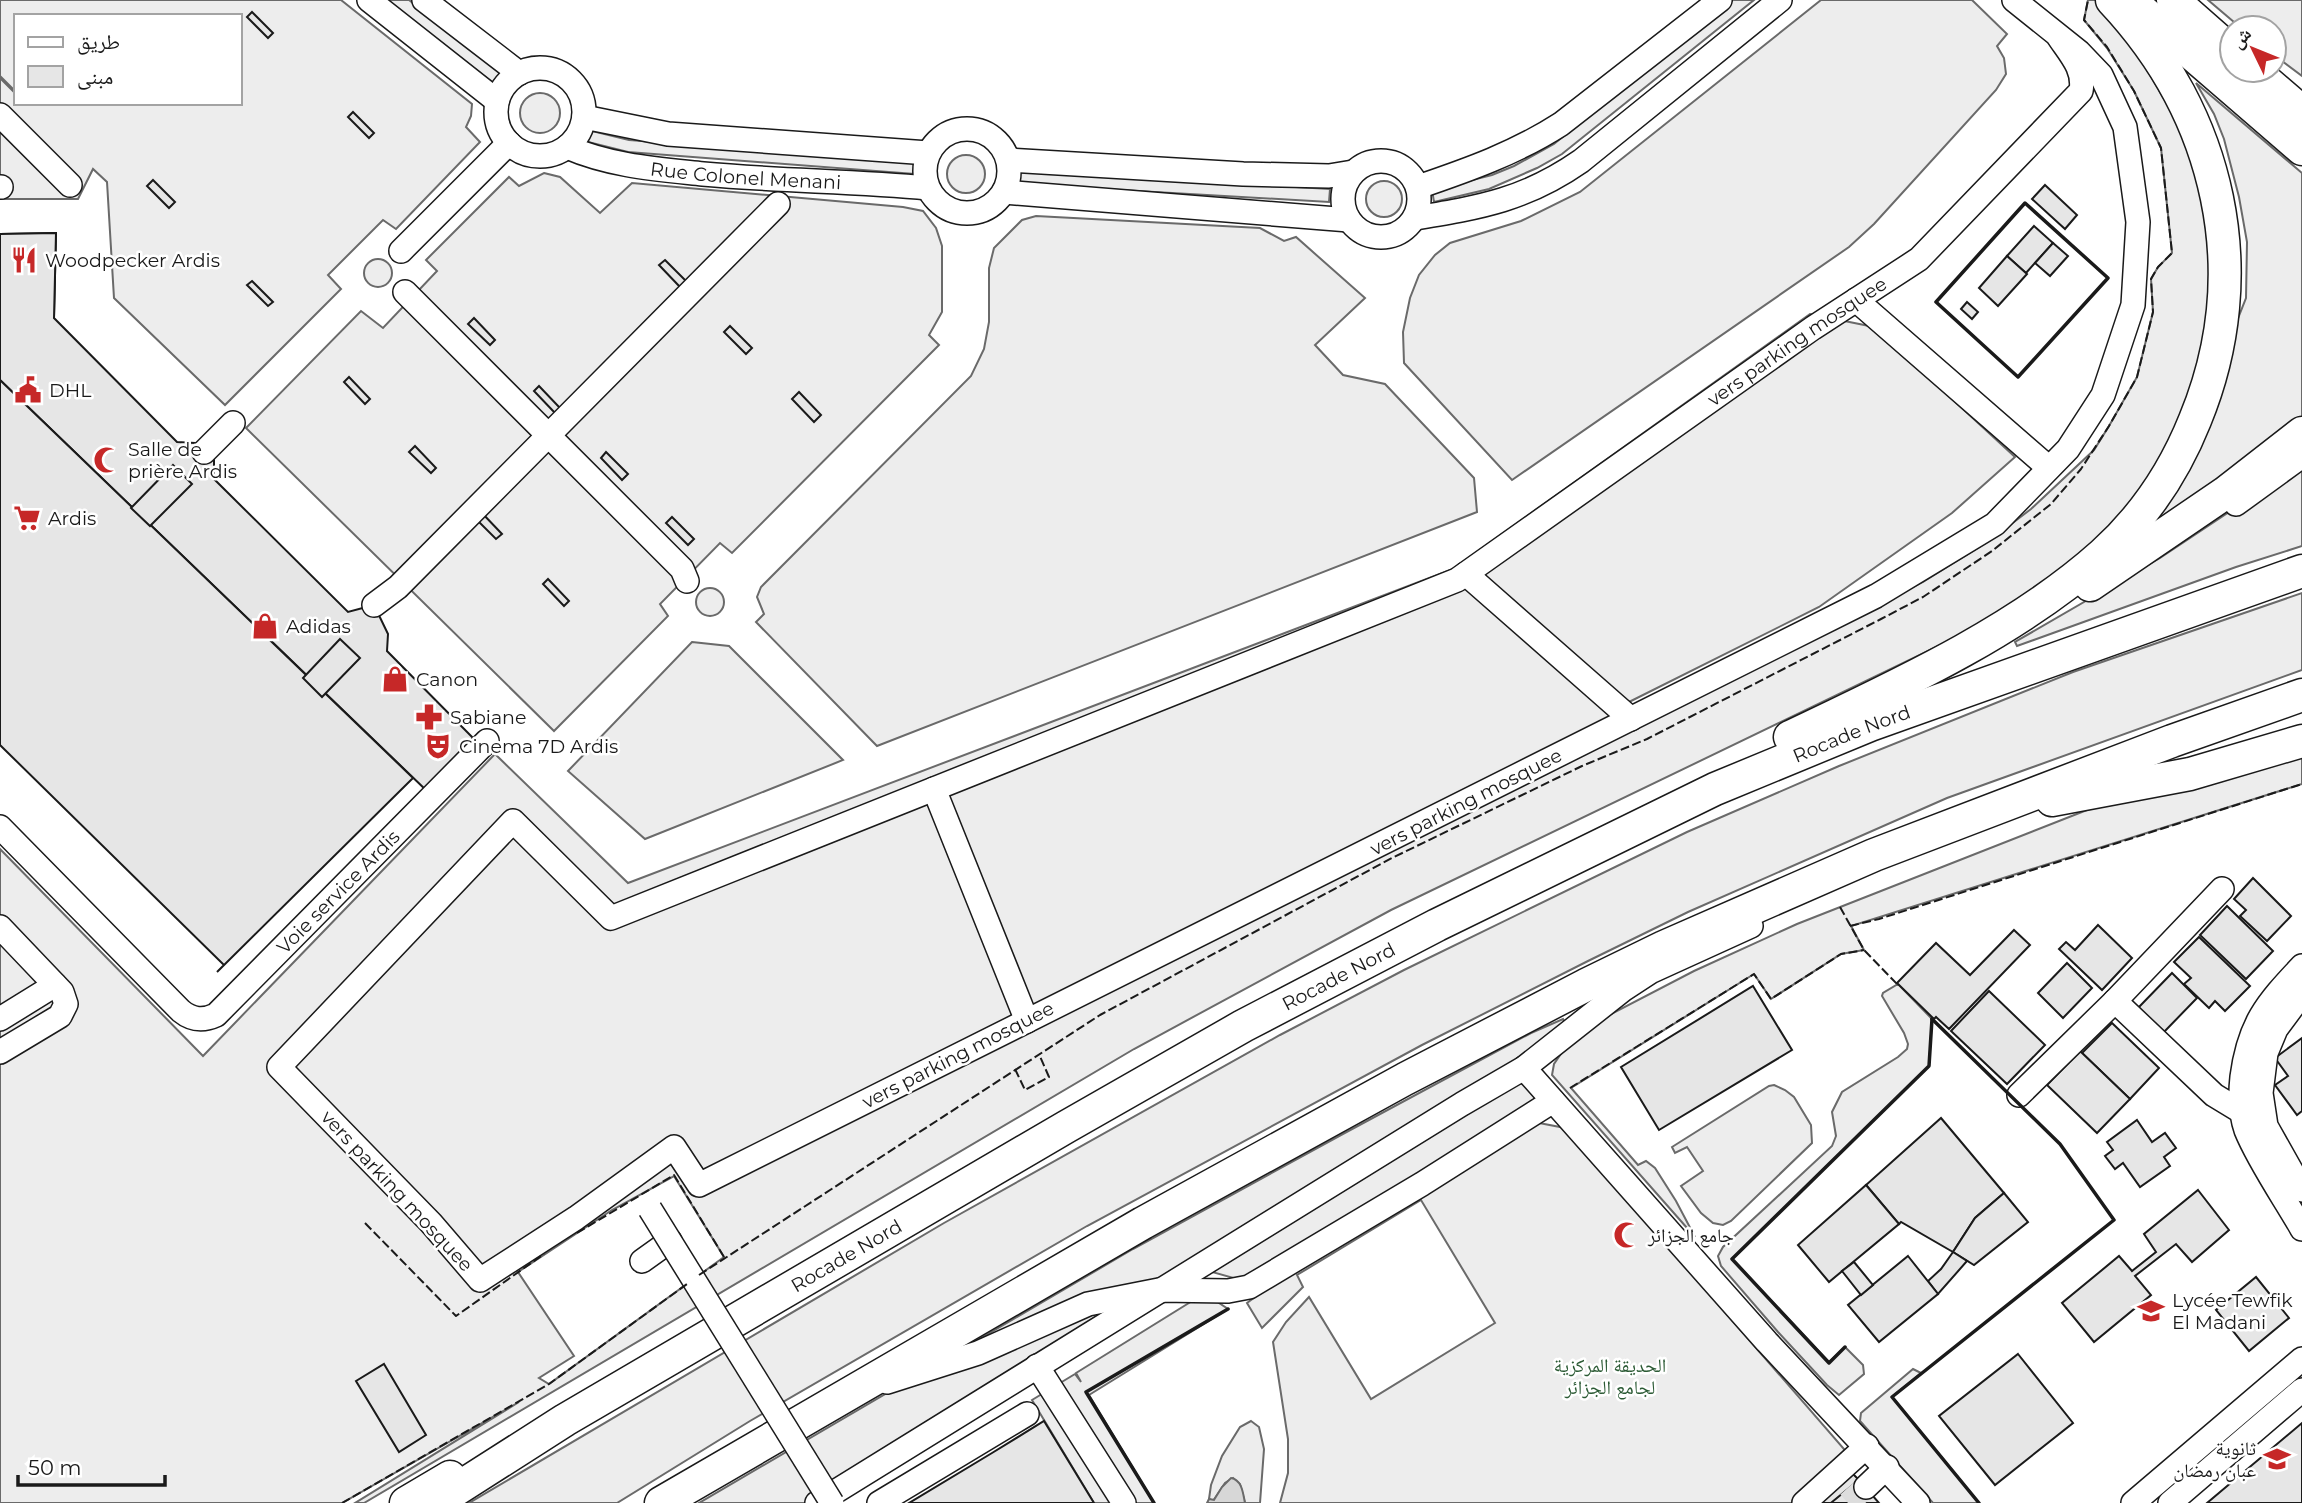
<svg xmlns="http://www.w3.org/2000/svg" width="2302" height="1503" font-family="Montserrat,'Noto Naskh Arabic',sans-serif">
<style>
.built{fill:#ededed;stroke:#6a6a6a;stroke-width:2;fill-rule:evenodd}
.water{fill:#d7d7d7;stroke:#6a6a6a;stroke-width:2}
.building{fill:#e6e6e6;stroke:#1a1a1a;stroke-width:2}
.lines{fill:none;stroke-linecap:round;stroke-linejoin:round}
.minor-tunnel{stroke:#ddd;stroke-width:23;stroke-dasharray:23 11;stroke-linecap:butt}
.minor-casing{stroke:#1a1a1a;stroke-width:26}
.highway-casing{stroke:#1a1a1a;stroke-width:35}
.minor{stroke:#fff;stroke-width:23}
.highway{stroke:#fff;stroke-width:32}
.minor-bridge-casing{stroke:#1a1a1a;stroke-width:26;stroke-linecap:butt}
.minor-bridge{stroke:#fff;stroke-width:23}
.fence{stroke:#1a1a1a;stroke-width:2;stroke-dasharray:9 3.5;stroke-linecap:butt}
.wall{stroke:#1a1a1a;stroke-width:3.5}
.labels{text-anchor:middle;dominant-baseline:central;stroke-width:5;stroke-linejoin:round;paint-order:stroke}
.street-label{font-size:19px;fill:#1a1a1a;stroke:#fff}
.poi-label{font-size:19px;fill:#1a1a1a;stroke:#fff;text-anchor:start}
.park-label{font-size:19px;fill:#2b5a34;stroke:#fff}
</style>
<rect width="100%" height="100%" fill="#fff"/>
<g class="built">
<polygon points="0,0 341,0 472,104 471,116 466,127 480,142 396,229 383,220 328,275 341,289 225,405 114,298 107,182 93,169 78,199 0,199 0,78 16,94 16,103 240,103 240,16 16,16 16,92 0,76"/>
<polygon points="387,0 409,0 501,73 493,83"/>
<polygon points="1733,0 1754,0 1562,154 1537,168 1489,189 1434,202 1432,190 1492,175 1514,166 1554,144"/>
<polygon points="1821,0 1972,0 2007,34 1997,46 2004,58 2006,74 1996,90 1874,224 1849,247 1512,480 1404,363 1403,332 1410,298 1419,275 1435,255 1450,243 1521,221 1580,192"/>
<path d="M2088,0h8l32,37 70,120 17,155 -41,131 -71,96 -83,63 -67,37 -562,271 -257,139 -770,454h-9l164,-101 -177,101h-342v-654l203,207 292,-302 133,129 825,-314 357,-255 64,13 141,130 -63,56 -133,94 -194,97 13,21 285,-143 66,-41 42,-32 63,-59 15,-24 28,-49 16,-65 -2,-33 7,-12 14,-14 -11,-105 -27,-57 -27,-43 -23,-28zM674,1176l50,81 -175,127 -10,-6 35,-22 -56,-84 94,-62z"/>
<polygon points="2208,0 2302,0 2302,76 2274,55 2274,28 2241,28"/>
<polygon points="2196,83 2302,173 2302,418 2256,457 2138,534 2229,341 2246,298 2247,242 2239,197 2224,139 2214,114"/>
<circle cx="540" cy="113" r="20"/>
<polygon points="588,130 629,140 916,162 915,174 628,152 584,141"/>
<circle cx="966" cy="174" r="19"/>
<polygon points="1017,171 1330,189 1329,202 1016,184"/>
<polygon points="544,173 560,177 600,213 632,183 903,207 923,211 936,228 942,246 942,312 929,335 939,345 732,553 720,543 660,604 668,616 554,731 246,428 361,311 383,328 437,271 426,260 509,177 519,186"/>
<circle cx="1384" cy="199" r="18"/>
<polygon points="1036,216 1260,228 1284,241 1296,237 1365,298 1315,345 1343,375 1385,384 1474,478 1477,512 877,746 756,622 764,614 757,597 761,587 971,376 984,349 989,322 989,268 994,248 1022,220"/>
<circle cx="378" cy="273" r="14"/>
<polygon points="2302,468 2302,546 2236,567 2017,646 2015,642 2160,558 2247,500"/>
<circle cx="710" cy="602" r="14"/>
<polygon points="2302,593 2302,670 1947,798 1688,912 1588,961 1422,1045 1087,1226 750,1421 617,1503 469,1503 944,1223 1280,1035 1404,970 1687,832 1839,766 2073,672"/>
<polygon points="692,642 729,646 843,760 645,839 568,771"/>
<polygon points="2302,746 2302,784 1851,926 1864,950 1841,954 1771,999 1754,974 1571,1088 1638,1165 1646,1161 1655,1168 1676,1201 1695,1237 1552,1075 1554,1064 1565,1048 1611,1014 1694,971 1797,924 2087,810"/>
<polygon points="1898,984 1932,1019 1929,1066 1732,1259 1829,1362 1845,1347 1863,1365 1864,1374 1839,1395 1827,1385 1778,1332 1721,1266 1718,1256 1723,1247 1832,1146 1836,1136 1832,1112 1842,1092 1898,1057 1907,1049 1908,1044 1904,1033 1882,996 1883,993"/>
<polygon points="1563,1019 1566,1025 1548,1041 1159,1290 817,1503 699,1503 1133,1249 1341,1135 1531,1033"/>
<polygon points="1524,1083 1535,1097 1532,1104 1244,1281 1212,1272 1516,1084"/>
<polygon points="1774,1085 1785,1090 1794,1097 1811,1125 1812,1143 1731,1221 1723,1225 1713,1223 1701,1213 1681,1186 1703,1171 1687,1147 1675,1153 1672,1147 1769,1086"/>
<polygon points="1534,1122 1565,1128 1844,1449 1843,1459 1793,1503 1280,1503 1288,1473 1288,1439 1273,1342 1286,1322 1309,1297 1371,1399 1495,1323 1421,1200 1297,1275 1303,1287 1262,1328 1247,1303 1308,1258"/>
<polygon points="1197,1298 1216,1301 1228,1309 1089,1395 1154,1503 1094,1503 1032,1400 1075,1374 1081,1382 1076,1373"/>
<polygon points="1913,1369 1921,1373 1892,1397 1979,1503 1933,1503 1860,1421 1861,1413"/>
<polygon points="1251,1421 1259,1427 1264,1449 1260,1503 1245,1503 1240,1484 1233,1478 1225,1483 1213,1501 1209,1499 1211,1485 1222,1456 1240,1427"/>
</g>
<path class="water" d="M1231,1478c11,2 12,15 14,25h-38l2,-4 5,1 8,-13z"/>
<g class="building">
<polygon points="252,12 273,33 268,38 247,17"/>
<polygon points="353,112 374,133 369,138 348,117"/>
<polygon points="153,180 175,202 169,208 147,186"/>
<polygon points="2045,185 2077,215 2065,229 2032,199"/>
<polygon points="2034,226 2053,243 2026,273 2007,256"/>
<polygon points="56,233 54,318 1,320 0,342 0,234"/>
<polygon points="56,233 54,318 177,442 195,443 214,460 214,479 348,612 374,605 388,634 387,651 478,743 428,792 0,380 0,234"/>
<polygon points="2053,243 2068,256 2050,276 2035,263"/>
<polygon points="2007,256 2027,274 1998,306 1979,288"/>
<polygon points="665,260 686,281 680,287 659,265"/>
<polygon points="252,281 273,302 268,306 247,285"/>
<polygon points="1967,302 1978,312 1972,319 1961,309"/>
<polygon points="474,318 495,340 490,345 468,324"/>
<polygon points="730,326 752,348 746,354 724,332"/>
<polygon points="349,377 370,399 365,404 344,382"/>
<polygon points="0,380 413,778 217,972 224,965 0,745"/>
<polygon points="539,386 560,408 555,413 534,391"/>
<polygon points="799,392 821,415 814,422 792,399"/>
<polygon points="415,446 436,468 431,473 409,452"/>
<polygon points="606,452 628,474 622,480 601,458"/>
<polygon points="173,465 192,484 150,526 131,508"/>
<polygon points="481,512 502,534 496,539 475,518"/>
<polygon points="672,517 694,539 688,545 666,523"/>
<polygon points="548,579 569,601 564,606 543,584"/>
<polygon points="340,639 360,658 322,697 303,678"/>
<polygon points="2253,878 2291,916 2267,941 2240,916 2246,910 2234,899"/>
<polygon points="2227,906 2273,951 2246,979 2200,935"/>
<polygon points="2098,925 2132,958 2102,990 2059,949 2066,942 2075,950"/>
<polygon points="2014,930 2030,945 1949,1029 1936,1017 1934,1019 1897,983 1936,943 1970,975"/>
<polygon points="2199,937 2250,986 2225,1011 2215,1001 2209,1008 2184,984 2191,978 2174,962"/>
<polygon points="2067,963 2092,988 2063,1018 2038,993"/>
<polygon points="2172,973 2197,998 2163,1033 2138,1008"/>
<polygon points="1753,986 1792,1050 1659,1130 1621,1067"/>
<polygon points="1989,991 2045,1045 2007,1084 1951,1031"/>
<polygon points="2112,1023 2159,1068 2130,1099 2082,1053"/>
<polygon points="2302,1038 2302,1111 2297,1115 2275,1085 2288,1076 2275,1058"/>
<polygon points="2080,1051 2130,1099 2097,1133 2047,1085"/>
<polygon points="1941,1118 2004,1193 1975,1218 1953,1252 1901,1222 1899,1224 1866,1185"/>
<polygon points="2137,1120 2152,1142 2165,1133 2176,1148 2164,1157 2170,1166 2140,1187 2123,1163 2115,1169 2105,1156 2113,1150 2107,1142"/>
<polygon points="1866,1185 1899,1224 1829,1282 1798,1245"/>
<polygon points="2198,1190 2229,1230 2192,1262 2176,1244 2135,1276 2151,1295 2094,1342 2062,1303 2119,1256 2132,1271 2156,1252 2144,1234"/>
<polygon points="2004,1193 2028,1222 1974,1265 1953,1252 1975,1218"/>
<polygon points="1953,1252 1967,1261 1938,1294 1928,1281 1941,1269"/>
<polygon points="1908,1256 1938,1294 1879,1342 1848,1305"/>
<polygon points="1854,1262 1873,1285 1861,1295 1842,1271"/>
<polygon points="2256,1277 2289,1318 2249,1351 2216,1310"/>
<polygon points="2018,1354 2073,1423 1995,1485 1939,1416"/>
<polygon points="384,1364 426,1435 399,1452 356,1381"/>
<polygon points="1044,1421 1094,1503 909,1503 992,1453"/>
<polygon points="2302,1423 2302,1503 2207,1503"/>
<polygon points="1852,1473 1859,1480 1832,1503 1817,1503"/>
<polygon points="1859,1480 1879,1503 1833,1503 1832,1502"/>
</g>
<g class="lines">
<polyline class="minor-tunnel" points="1848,1503 1866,1487"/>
<g class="minor-casing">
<g id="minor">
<polyline points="369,0 497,101"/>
<polyline points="424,0 519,73"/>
<path id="s1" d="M2014,0l65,52 22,23 24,52 13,95 -5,83 -30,90 -35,54 -73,75 -119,72 -1177,589 -25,-38 -98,71 -96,62 -49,-57 -152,-156 234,-246 98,97 846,-338 356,-252 106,-69 162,-168c4,-22 -11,-37 -23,-55"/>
<circle cx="540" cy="112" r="44"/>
<polyline points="0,115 70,185"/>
<polyline points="584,117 668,134 928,153"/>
<circle cx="967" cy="171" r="42"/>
<path id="s2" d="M567,147c44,19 89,22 136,27 75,7 151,7 225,14"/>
<polyline points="1009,160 1243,174 1329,176 1353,172"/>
<circle cx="1381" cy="199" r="38"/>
<polyline points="0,187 1,187"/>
<path d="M1418,187c50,-17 98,-34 143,-63l159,-124"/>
<polyline points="1004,192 1349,220"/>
<path d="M1415,218c66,-11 110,-18 166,-57l199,-161"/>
<polyline points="401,251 509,143"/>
<polyline points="405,292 682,569 687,581"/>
<polyline points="1856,300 2049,468"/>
<polyline points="204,452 233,423"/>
<polyline points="2236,504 2302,456"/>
<polyline points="1466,574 1631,719"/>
<polyline points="374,605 398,587 778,204"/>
<polyline points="934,789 1027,1021"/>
<path id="s3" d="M0,827l181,184c11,9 22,10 35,4l271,-274"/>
<polyline points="0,927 62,992 66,1004 60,1016 0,1052"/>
<path d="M2302,966c-36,38 -53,58 -60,111 -2,18 -2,36 4,53 13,32 39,69 56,99"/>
<polyline points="2302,994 2276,1029 2266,1053 2261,1093 2266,1126 2302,1190"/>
<polyline points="2115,1001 2214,1095 2242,1112"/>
<polyline points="0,1019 55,985"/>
<polyline points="1524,1068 1767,1342 1918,1503"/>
<polyline points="2019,1095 2115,1001 2222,889"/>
<polyline points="642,1261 670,1241"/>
<polyline points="1037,1366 1124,1503"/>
<polyline points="887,1382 978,1353 1088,1304 1159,1290 1228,1291 1249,1287 1422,1184 1553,1101"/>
<polyline points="1866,1487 1887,1467"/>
<polyline points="817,1503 1462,1104 1524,1068 1624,989 1650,972 1751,926"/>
<polyline points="879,1503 1027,1414"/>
<polyline points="1804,1503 1867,1446"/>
<polyline points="2133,1503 2302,1359"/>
<polyline points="2170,1503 2302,1390"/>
</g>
</g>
<g class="highway-casing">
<g id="highway">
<polyline points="2173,0 2232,52"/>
<polyline points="2141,10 2302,149"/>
<polyline points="2253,70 2302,112"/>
<polyline points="2090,585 2225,493 2302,433"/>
<path d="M1790,737c105,-50 226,-105 313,-183 41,-37 72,-84 92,-134 61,-148 25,-305 -83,-420"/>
<polyline points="2052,800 2190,774 2302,741"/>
<polyline points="406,1503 450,1477"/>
<path id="s4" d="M435,1503l130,-83 501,-293 177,-101 194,-101 278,-136 155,-64 432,-154"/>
<polyline points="661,1503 1143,1223 1405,1079 1586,985 1664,947 1874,855 2172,741 2302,695"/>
</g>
</g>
<use href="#minor" class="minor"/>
<use href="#highway" class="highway"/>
<g class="minor-bridge-casing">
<polyline id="minor-bridge" points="650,1209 832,1503"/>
</g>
<use href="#minor-bridge" class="minor-bridge"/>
<g class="fence">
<polyline points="1840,907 1864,950 1898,985"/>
<polyline points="1850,926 1879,919 2302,784"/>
<polyline points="1015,1069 1025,1090 1049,1077 1039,1054"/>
<polyline points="1570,1088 1754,974 1771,999 1841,954 1864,950"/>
<polyline points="365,1223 456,1316 544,1254"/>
<polyline points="577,1233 674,1175 724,1257"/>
<polyline points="699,1275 1100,1015 1392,858 1582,766 1647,739 1881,619 1923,597 1992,551 2051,504 2081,469 2109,426 2137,377 2153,312 2151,279 2158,267 2172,253 2161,148 2134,91 2107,47 2084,20 2088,0"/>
<polyline points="342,1503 549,1384 687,1284"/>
</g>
<g class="wall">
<polygon points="2025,203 2108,278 2018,377 1936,302"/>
<polyline points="1932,1019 2060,1144 2114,1220 1892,1397 1979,1503"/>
<polyline points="1845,1347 1829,1363 1732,1259 1929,1066 1932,1019"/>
<polyline points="1154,1503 1086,1392 1228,1309"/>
</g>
</g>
<defs>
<g id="restaurant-bare" transform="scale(2.1)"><path d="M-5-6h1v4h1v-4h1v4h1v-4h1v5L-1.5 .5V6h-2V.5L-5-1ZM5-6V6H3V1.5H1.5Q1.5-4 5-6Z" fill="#c62828" stroke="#fff" stroke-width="2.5" paint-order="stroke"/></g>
<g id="civic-bare" transform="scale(2.1)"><path d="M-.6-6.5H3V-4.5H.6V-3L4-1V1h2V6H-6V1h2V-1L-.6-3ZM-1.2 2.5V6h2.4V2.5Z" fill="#c62828" stroke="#fff" stroke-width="2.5" paint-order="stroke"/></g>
<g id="mosque-bare" transform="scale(2.1)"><path d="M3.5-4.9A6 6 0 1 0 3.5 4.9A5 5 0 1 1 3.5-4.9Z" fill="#c62828" stroke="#fff" stroke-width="2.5" paint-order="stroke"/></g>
<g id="supermarket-bare" transform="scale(2.1)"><path d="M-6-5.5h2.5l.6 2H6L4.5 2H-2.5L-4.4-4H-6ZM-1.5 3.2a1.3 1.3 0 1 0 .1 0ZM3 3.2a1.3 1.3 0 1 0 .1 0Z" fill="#c62828" stroke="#fff" stroke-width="2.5" paint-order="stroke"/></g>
<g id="shop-bare" transform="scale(2.1)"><path d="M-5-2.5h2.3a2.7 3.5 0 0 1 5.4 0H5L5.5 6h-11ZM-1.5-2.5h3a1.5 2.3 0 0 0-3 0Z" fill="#c62828" stroke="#fff" stroke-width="2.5" paint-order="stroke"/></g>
<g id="pharmacy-bare" transform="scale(2.1)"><path d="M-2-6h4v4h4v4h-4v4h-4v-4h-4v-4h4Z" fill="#c62828" stroke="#fff" stroke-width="2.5" paint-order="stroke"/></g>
<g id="theatre-bare" transform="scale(2.1)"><path d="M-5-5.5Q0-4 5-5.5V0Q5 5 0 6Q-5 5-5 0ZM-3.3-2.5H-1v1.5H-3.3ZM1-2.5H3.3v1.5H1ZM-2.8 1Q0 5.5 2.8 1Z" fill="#c62828" stroke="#fff" stroke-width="2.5" paint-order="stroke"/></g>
<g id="school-bare" transform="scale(2.1)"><path d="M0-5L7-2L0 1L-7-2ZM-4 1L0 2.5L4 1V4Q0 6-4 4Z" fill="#c62828" stroke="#fff" stroke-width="2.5" paint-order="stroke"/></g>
</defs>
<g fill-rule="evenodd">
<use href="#restaurant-bare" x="24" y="260"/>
<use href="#civic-bare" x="28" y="390"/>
<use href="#mosque-bare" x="107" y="460"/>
<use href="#supermarket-bare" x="27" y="518"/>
<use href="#shop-bare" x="265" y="626"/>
<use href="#shop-bare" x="395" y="679"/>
<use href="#pharmacy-bare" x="429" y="717"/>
<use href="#theatre-bare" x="438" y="746"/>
<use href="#mosque-bare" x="1627" y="1235"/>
<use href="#school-bare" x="2151" y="1311"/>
<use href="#school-bare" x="2277" y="1459"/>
</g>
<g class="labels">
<g class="street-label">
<text stroke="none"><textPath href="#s2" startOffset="182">Rue Colonel Menani</textPath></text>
<text stroke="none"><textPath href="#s1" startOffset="4448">vers parking mosquee</textPath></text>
<text stroke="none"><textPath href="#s4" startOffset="1614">Rocade Nord</textPath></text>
<text transform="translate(1466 802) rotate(-27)">vers parking mosquee</text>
<text stroke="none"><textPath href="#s3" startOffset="469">Voie service Ardis</textPath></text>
<text stroke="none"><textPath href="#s4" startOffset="1046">Rocade Nord</textPath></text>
<text transform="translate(958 1055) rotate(-27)">vers parking mosquee</text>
<text transform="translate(397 1191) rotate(47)">vers parking mosquee</text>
<text stroke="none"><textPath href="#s4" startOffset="480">Rocade Nord</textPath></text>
</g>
<g class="poi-label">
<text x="45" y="260">Woodpecker Ardis</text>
<text x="49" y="390">DHL</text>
<text x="128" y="449">Salle de<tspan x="128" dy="22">prière Ardis</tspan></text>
<text x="48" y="518">Ardis</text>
<text x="286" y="626">Adidas</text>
<text x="416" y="679">Canon</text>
<text x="450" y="717">Sabiane</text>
<text x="459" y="746">Cinema 7D Ardis</text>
<text x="1648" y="1235">جامع الجزائر</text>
<text x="2172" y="1300">Lycée Tewfik<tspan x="2172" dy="22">El Madani</tspan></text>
<text x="2256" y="1448" text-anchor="end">ثانوية<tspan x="2256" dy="22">عبان رمضان</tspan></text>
</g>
<g class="park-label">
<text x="1610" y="1365">الحديقة المركزية<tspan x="1610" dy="22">لجامع الجزائر</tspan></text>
</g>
</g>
<rect x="14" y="14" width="228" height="91" fill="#ffffff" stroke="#a3a3a3" stroke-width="2"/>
<rect x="28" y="37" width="35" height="10" fill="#ffffff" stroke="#a3a3a3" stroke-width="2"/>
<text x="77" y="49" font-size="21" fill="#1a1a1a">طريق</text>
<rect x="28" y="66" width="35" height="21" fill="#e6e6e6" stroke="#a3a3a3" stroke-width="2"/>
<text x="77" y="84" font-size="21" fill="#1a1a1a">مبنى</text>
<g transform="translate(2253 49) rotate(313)"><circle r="33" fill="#ffffff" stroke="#a3a3a3" stroke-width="2"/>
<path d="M0-5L12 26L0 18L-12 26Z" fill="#c62828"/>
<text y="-10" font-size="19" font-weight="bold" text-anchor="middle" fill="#1a1a1a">ش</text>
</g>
<path d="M18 1475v10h147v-10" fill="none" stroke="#1a1a1a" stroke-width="3.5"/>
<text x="28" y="1475" font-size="21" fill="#1a1a1a" stroke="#ffffff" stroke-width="5" paint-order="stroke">50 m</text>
</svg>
